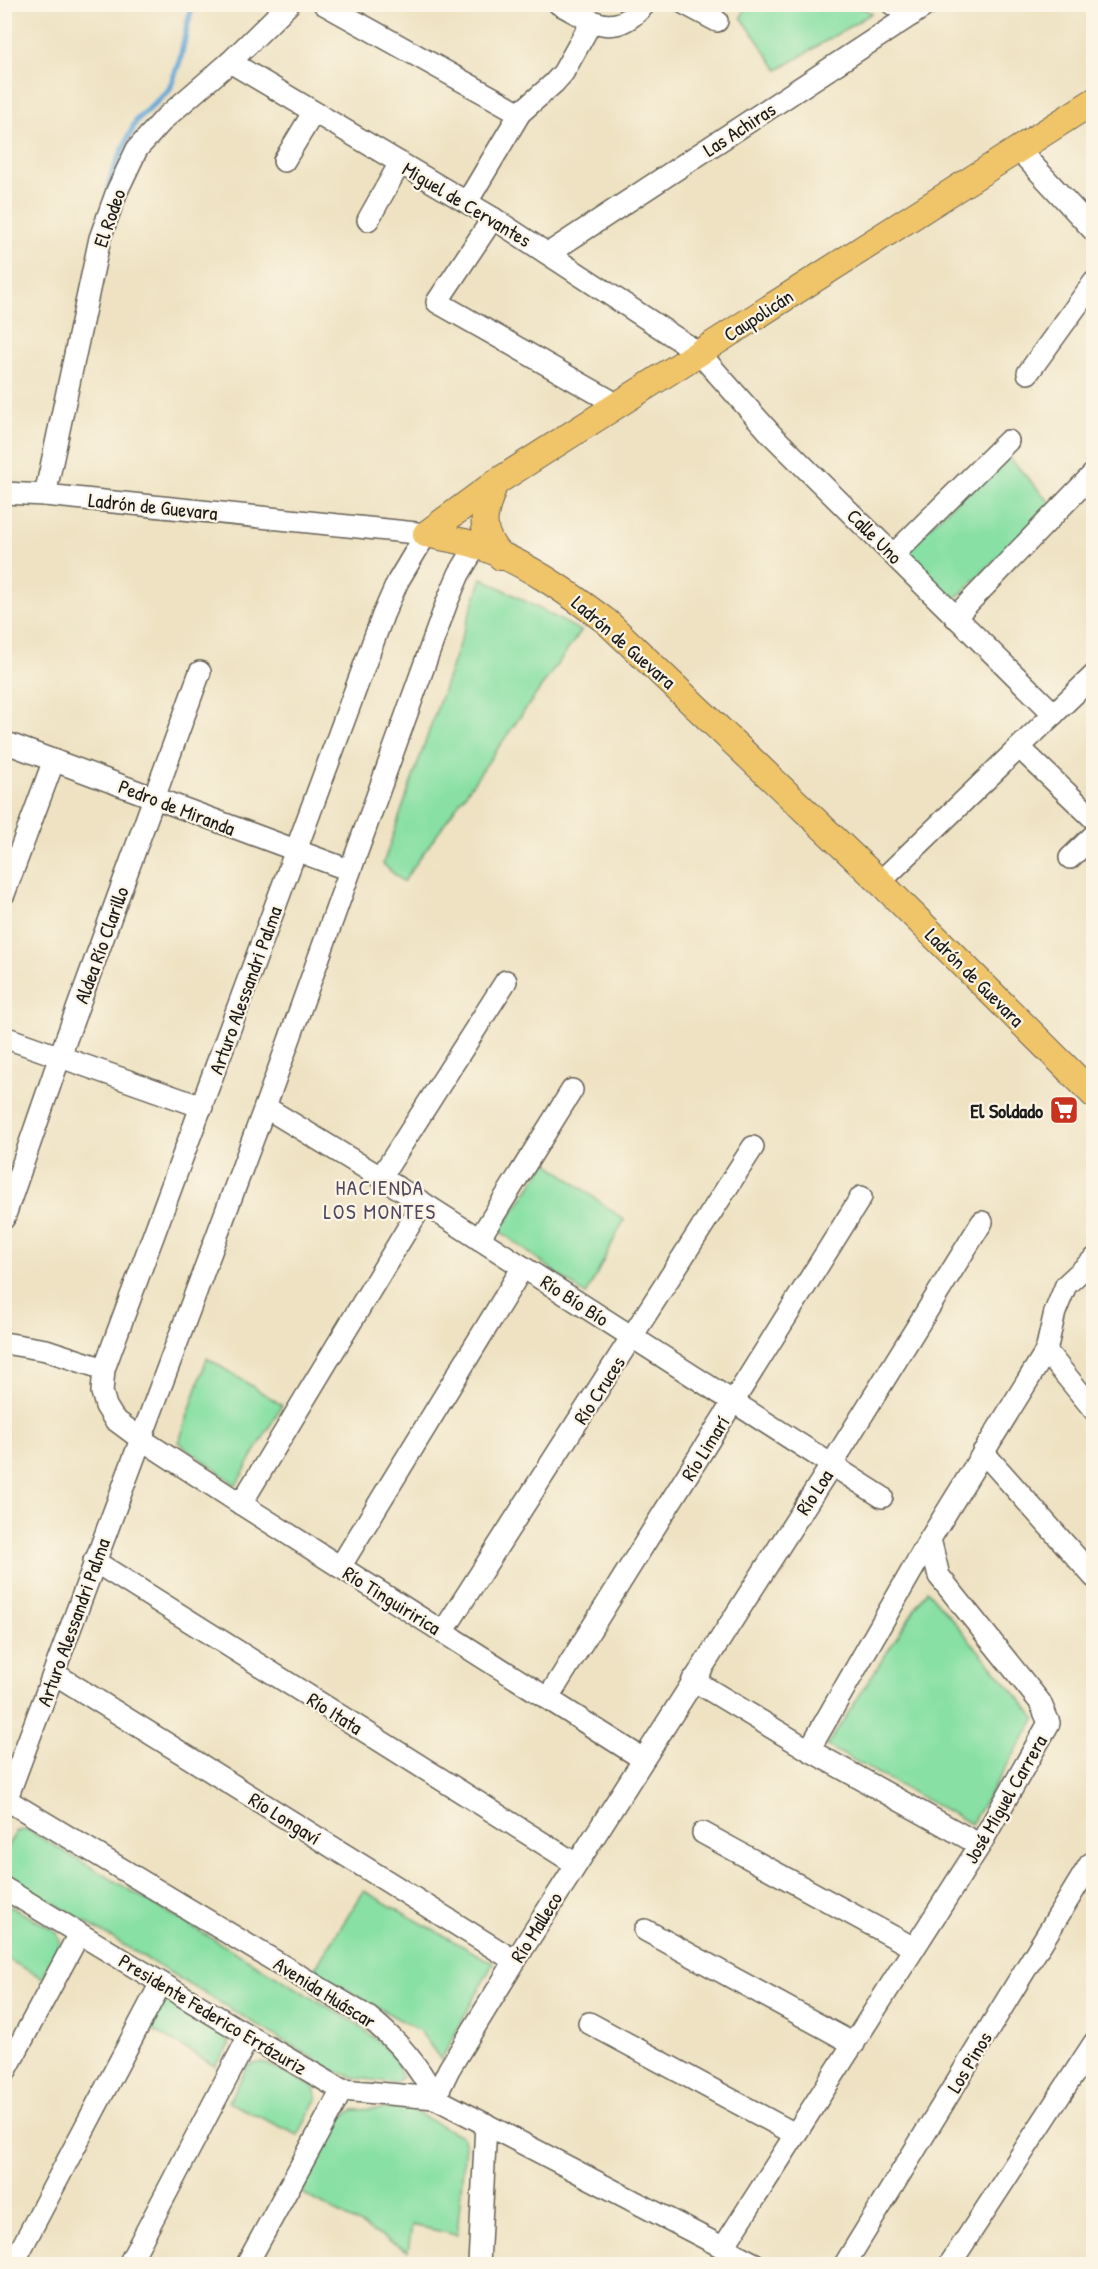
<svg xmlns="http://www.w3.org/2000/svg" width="1098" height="2269" font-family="'Patrick Hand',sans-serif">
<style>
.green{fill:#88e0a4;stroke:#527e60;stroke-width:1.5}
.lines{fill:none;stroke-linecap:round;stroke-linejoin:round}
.stream{stroke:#60a5d5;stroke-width:6}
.minor-casing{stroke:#666156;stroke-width:24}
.major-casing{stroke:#666156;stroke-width:28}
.path{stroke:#666156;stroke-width:4;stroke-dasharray:4.5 4.5;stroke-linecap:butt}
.minor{stroke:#fff;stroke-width:21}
.major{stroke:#f0c469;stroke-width:26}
.labels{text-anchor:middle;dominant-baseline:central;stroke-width:4.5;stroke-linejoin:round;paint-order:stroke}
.street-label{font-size:20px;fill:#1c1c1c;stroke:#fcf5e5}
.poi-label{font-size:20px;font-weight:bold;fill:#1c1c1c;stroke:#fcf5e5;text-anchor:end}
.neighbourhood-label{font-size:21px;letter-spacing:1.5px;fill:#4e4960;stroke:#fcf5e5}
</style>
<rect width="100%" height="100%" fill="#fcf5e5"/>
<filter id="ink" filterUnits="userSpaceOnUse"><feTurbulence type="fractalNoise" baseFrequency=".0167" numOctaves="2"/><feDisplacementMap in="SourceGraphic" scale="12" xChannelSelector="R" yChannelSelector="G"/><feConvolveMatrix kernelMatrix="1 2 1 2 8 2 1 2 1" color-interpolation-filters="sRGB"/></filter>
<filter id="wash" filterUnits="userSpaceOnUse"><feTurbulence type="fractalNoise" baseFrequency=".008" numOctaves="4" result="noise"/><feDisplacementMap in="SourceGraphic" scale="24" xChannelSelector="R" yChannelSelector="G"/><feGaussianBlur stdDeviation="1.35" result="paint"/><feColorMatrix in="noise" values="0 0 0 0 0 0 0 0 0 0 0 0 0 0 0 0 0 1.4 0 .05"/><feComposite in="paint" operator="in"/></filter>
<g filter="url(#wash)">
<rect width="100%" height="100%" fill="#eee2c2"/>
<g class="green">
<polygon points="747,5 856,5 872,13 778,70 741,17"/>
<polygon points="1005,453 1052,505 950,604 902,554"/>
<polygon points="482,578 581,631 403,882 383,864"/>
<polygon points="547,1162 624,1220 586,1295 500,1231"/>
<polygon points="207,1358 282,1405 236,1485 179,1442"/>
<polygon points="927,1590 1036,1718 971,1824 827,1746"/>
<path d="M28,1830l324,191c21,15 44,30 50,56l-7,6 -38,-5 -23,-7 -329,-197 -1,-23 13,-20z"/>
<polygon points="364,1891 493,1963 441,2060 420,2031 313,1971"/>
<polygon points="4,1903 56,1931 60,1941 43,1978 5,1958"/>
<polygon points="166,2000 227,2036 229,2045 215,2066 151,2029"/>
<polygon points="263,2062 315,2088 317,2099 298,2135 228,2102 249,2065"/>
<polygon points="407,2108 461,2136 465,2144 457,2235 412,2225 408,2251 302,2193 340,2119 353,2110"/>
</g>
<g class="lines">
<polyline class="stream" points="109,188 112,174 136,121 169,90 180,60 192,4"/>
</g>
</g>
<g filter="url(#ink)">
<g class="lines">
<g class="minor-casing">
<g id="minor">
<polyline points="324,4 520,113"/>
<path d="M559,4c35,18 55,36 86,0"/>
<polyline points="685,4 717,21"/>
<polyline points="892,4 912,15"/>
<polyline points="230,62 493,218 699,353 771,434 1054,714"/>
<polyline points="1017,148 1094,231"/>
<polyline points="284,161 313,113"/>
<polyline points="467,202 520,113 554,83 563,73 592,21"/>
<polyline points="493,218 437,302 618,405"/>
<polyline points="368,220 400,163"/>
<polyline points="549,253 928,4"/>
<polyline points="1028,373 1094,282"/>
<polyline points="4,493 45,495 426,534 398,581 383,615 104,1369 102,1392 106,1406 114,1419 141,1439 241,1504 643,1759"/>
<polyline points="45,495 100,238 117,191 137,149 165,118 230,62 289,4"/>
<polyline points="894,554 1008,441"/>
<polyline points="955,617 1093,474"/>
<polyline points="4,742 349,870"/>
<polyline points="1020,748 1094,819"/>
<polyline points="1070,858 1094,835"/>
<polyline points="880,882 1094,675"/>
<polyline points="4,894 54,760"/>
<polyline points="4,1037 202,1107"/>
<polyline points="265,1107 423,1203 882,1497"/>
<polyline points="381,1177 506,981"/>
<polyline points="4,1218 60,1056 200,672"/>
<polyline points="479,1239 572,1090"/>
<polyline points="4,1343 46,1350 104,1369"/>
<polyline points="1046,1351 1094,1410"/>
<polyline points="983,1452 1094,1577"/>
<polyline points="241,1504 423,1203"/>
<polyline points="94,1561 576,1864"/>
<polyline points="340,1567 523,1267"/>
<polyline points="443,1632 753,1147"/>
<polyline points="55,1674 515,1961"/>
<polyline points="693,1680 809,1750 980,1845"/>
<polyline points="548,1698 861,1197"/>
<polyline points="809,1750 930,1539"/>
<path d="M7,1800l361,217c29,23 51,48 67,81l320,166"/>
<polyline points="4,1806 265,1107 447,602 459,574 476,546"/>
<polyline points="703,1833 914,1948"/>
<polyline points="4,1888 249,2036 342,2090 435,2098"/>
<polyline points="645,1930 854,2044"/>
<polyline points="589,2023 795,2134"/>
<polyline points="4,2074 79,1934"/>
<polyline points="435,2098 449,2069 515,1961 832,1464 982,1222"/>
<polyline points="723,2248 980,1845 1049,1723 1040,1702 939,1576 930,1539 1046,1351 1055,1312 1066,1285 1094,1259"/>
<polyline points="13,2264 161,1983"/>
<polyline points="129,2264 249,2036"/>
<polyline points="247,2264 342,2090"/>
<polyline points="479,2264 486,2124"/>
<polyline points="845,2264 1090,1864 1094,1862"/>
<polyline points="950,2264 1094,2043"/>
</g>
</g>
<g class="major-casing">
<g id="major">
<path d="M495,483c-12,32 -18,46 6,74"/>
<path d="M426,534c16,4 34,6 50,11 48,16 91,47 131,77l273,260 214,213"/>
<polyline points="426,534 495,483 1094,101"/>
</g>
</g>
<polyline class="path" points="774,2258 786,2264"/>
<use href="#minor" class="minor"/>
<use href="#major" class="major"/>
</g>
</g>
<defs>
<g id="supermarket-square" transform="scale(1.5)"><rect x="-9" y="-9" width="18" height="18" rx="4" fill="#c8321e" stroke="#fcf5e5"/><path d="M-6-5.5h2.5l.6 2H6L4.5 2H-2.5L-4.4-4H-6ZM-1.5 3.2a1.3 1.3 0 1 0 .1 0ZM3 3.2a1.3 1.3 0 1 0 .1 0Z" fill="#fff"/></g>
</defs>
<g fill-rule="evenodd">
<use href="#supermarket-square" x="1064" y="1110"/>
</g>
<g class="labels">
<g class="street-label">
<text transform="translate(739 129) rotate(-33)">Las Achiras</text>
<text transform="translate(467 204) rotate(31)">Miguel de Cervantes</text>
<text transform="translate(109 218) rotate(-71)">El Rodeo</text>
<text transform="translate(758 315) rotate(-33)">Caupolicán</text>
<text transform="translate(153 506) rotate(6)">Ladrón de Guevara</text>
<text transform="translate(875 536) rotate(45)">Calle Uno</text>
<text transform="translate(624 642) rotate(41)">Ladrón de Guevara</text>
<text transform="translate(177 807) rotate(21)">Pedro de Miranda</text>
<text transform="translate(101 945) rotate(-70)">Aldea Río Clarillo</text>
<text transform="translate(975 977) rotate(45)">Ladrón de Guevara</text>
<text transform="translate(245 990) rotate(-70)">Arturo Alessandri Palma</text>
<text transform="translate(575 1300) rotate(33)">Río Bío Bío</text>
<text transform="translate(599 1390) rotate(-57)">Río Cruces</text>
<text transform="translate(705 1448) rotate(-58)">Río Limarí</text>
<text transform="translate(814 1492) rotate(-57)">Río Loa</text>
<text transform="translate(392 1600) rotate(32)">Río Tinguiririca</text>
<text transform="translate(73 1622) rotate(-70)">Arturo Alessandri Palma</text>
<text transform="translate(335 1713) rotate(32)">Río Itata</text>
<text transform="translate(1005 1799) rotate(-60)">José Miguel Carrera</text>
<text transform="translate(285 1818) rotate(32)">Río Longaví</text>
<text transform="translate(536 1927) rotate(-58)">Río Malleco</text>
<text transform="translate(325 1992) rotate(32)">Avenida Huáscar</text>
<text transform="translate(213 2014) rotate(31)">Presidente Federico Errázuriz</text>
<text transform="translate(969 2062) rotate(-59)">Los Pinos</text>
</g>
<g class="poi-label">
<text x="1043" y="1110">El Soldado</text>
</g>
<g class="neighbourhood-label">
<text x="380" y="1187">HACIENDA<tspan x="380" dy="24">LOS MONTES</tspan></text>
</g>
</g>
<rect width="1098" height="2269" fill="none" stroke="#fcf5e5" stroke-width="24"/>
</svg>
